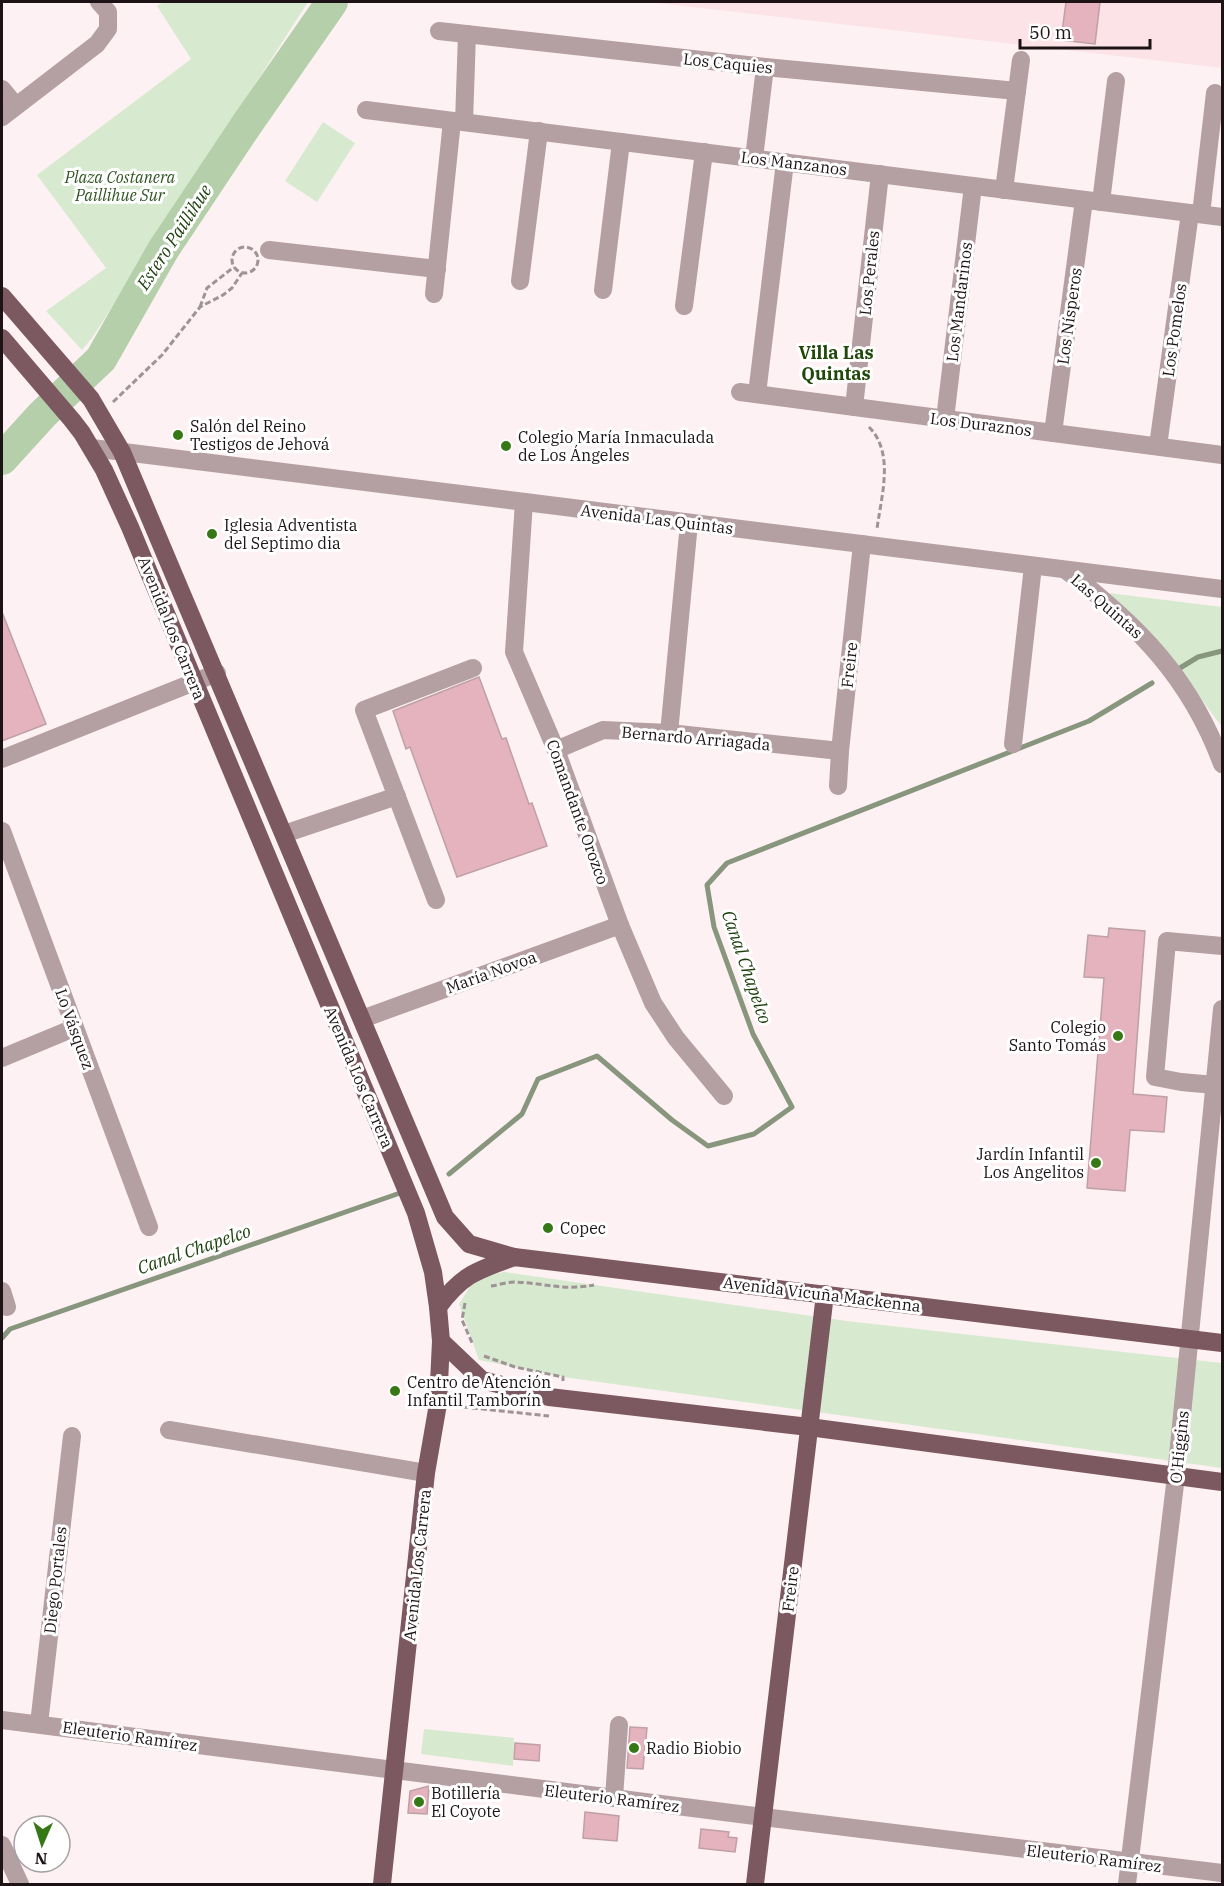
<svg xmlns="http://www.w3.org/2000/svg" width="1224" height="1886" font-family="'IBM Plex Serif',serif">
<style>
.built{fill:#fbe3e8}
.green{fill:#d7ead0}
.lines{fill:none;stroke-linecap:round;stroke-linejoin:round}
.stream{stroke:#87967d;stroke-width:5}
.river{stroke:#b4cfaa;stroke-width:32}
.building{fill:#e4b3bd;stroke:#bea0a6;stroke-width:1.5}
.path{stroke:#9f9395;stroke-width:3;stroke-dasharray:6 3;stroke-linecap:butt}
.minor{stroke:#b49fa2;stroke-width:18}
.major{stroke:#7c5860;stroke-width:18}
.poi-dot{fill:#377816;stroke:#fff;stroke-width:2}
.labels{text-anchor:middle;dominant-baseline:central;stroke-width:6;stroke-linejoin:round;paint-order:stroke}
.street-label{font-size:16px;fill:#1d1215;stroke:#fff}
.park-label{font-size:16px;font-style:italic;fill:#325523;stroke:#fff}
.poi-label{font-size:16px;fill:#1d1215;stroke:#fff;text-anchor:start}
.water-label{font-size:18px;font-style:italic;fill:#1c3f0c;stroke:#fff}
.neighbourhood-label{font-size:18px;font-weight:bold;fill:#1f480a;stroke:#fff}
</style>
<rect width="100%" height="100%" fill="#fef1f3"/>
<polygon class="built" points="648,2 1222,2 1222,68"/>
<g class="green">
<polygon points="163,2 308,2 92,338 82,350 46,311 106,268 37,175 191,59 157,6"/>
<polygon points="323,122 355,143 317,202 285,181"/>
<polygon points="1109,593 1222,607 1222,727 1159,642"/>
<polygon points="504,1272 847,1321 1222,1363 1222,1468 563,1377 479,1360 459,1304 476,1277"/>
<polygon points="424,1729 514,1738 513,1766 421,1754"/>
</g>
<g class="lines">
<g class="stream">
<polyline points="1180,668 1198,657 1222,651"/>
<polyline points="449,1174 522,1114 538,1079 597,1056 672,1120 708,1146 754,1134 792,1107 753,1034 714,927 707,885 727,863 1089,721 1152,683"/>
<polyline points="2,1338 10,1329 400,1193"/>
</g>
<polyline class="river" points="2,459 42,415 101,359 163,250 247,124 332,2"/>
</g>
<g class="building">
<polygon points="1066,2 1100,2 1095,44 1061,40"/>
<polygon points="2,612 46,724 2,741"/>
<polygon points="479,677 502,739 506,738 529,804 532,803 547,846 457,877 410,747 406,749 393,711"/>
<polygon points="1109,928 1145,931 1133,1094 1167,1097 1164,1132 1130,1130 1125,1191 1087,1188 1104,978 1084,977 1088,935 1108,937"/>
<polygon points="630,1727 647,1728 643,1769 627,1768"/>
<polygon points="515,1743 540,1745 539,1761 514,1759"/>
<polygon points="429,1786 427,1814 408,1813 410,1791"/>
<polygon points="585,1812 619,1816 617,1841 583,1838"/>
<polygon points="701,1829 729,1832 728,1837 737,1838 735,1852 699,1848"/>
</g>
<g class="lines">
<g class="path">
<circle cx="245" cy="260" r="13"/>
<polyline points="200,307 207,288 234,267"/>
<polyline points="113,402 162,355 200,307 223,295 232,288 242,273"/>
<path d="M869,427c26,26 12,70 8,102"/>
<path d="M491,1286c7,-1 16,-4 23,-4 30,1 49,9 80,3"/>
<polyline points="465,1303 462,1320 473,1345"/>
<polyline points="484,1356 515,1367 563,1377 563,1381"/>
<polyline points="454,1406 549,1416"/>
</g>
<g class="minor">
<polyline points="439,31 765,67 1017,91"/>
<polyline points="2,89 16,106"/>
<polyline points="366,110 1222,217"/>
<polyline points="2,117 97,44 108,29 108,12 99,2"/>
<polyline points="464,122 467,34"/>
<polyline points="754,158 765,67"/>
<polyline points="1004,190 1021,60"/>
<polyline points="1101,202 1116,81"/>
<polyline points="1201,214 1215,93"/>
<polyline points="269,250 437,269"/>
<polyline points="520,281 539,131"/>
<polyline points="603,290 621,142"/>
<polyline points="434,294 452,121"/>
<polyline points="684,306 704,152"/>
<polyline points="740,392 1222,455"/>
<polyline points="757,394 785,162"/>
<polyline points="854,407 880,174"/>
<polyline points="945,419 973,186"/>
<polyline points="1053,433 1084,200"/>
<polyline points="1158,446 1190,213"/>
<polyline points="92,448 1222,589"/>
<polyline points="524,502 514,652 556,750 620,925 653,1003 676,1038 724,1096"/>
<path d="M1067,571c71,54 124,108 155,193"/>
<polyline points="669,733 689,523"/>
<polyline points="1013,744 1033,566"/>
<polyline points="556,750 603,730 669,733 840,751"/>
<polyline points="2,759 217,673"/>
<polyline points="838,786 840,751 862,544"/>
<polyline points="2,831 149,1227"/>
<polyline points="284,834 397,796"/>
<polyline points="436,900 364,710 473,668"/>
<polyline points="362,1019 620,925"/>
<polyline points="2,1058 74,1028"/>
<polyline points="1215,1085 1181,1082 1155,1077 1167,941 1222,946"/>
<polyline points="2,1291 7,1307"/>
<polyline points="169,1430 426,1473"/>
<polyline points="2,1720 763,1817 1222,1873"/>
<polyline points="39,1724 72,1436"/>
<polyline points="614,1798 619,1725"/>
<polyline points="2,1845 20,1884"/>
<polyline points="1127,1884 1176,1476 1222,1009"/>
</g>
<g class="major">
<polyline points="2,296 91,399 122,452 445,1217 469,1244 514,1257"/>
<polyline points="2,338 72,420 82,433 104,470 130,527 416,1213 433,1272 438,1307 441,1341 438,1404 426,1473 382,1884"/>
<path d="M438,1307c25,-33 38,-36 76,-50l708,86"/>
<polyline points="441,1341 482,1380 549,1397 809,1427 1222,1482"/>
<polyline points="755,1884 825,1294"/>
</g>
</g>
<g class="poi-dot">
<circle cx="178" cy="435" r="6"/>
<circle cx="506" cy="446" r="6"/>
<circle cx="212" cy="534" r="6"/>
<circle cx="1118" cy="1036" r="6"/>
<circle cx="1096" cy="1163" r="6"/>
<circle cx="548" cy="1228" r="6"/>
<circle cx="395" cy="1391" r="6"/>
<circle cx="634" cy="1748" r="6"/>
<circle cx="419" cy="1802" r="6"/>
</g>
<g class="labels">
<g class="street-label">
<text transform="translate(728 63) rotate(6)">Los Caquies</text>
<text transform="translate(794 163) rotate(7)">Los Manzanos</text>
<text transform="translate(869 273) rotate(-84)">Los Perales</text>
<text transform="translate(959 302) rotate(-83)">Los Mandarinos</text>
<text transform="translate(1069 316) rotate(-82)">Los Nísperos</text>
<text transform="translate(1174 330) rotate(-82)">Los Pomelos</text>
<text transform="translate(981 424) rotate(7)">Los Duraznos</text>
<text transform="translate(657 519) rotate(7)">Avenida Las Quintas</text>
<text transform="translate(1107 606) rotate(41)">Las Quintas</text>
<text transform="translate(172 628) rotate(68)">Avenida Los Carrera</text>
<text transform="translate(849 665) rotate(-84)">Freire</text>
<text transform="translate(696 738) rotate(5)">Bernardo Arriagada</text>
<text transform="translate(578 812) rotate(70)">Comandante Orozco</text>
<text transform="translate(491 972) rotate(-20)">María Novoa</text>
<text transform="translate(75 1029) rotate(70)">Lo Vásquez</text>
<text transform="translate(359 1077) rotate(67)">Avenida Los Carrera</text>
<text transform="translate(822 1294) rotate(7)">Avenida Vicuña Mackenna</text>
<text transform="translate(1179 1447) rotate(-84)">O'Higgins</text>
<text transform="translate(417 1565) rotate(-84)">Avenida Los Carrera</text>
<text transform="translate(55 1580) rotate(-84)">Diego Portales</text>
<text transform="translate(790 1589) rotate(-83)">Freire</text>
<text transform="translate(130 1736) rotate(8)">Eleuterio Ramírez</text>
<text transform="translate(612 1798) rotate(7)">Eleuterio Ramírez</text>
<text transform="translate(1094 1858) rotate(7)">Eleuterio Ramírez</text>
</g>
<g class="park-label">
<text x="120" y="177">Plaza Costanera<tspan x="120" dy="18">Paillihue Sur</tspan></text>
</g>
<g class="poi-label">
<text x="190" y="426">Salón del Reino<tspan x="190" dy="18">Testigos de Jehová</tspan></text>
<text x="518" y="437">Colegio María Inmaculada<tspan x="518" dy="18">de Los Ángeles</tspan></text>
<text x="224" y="525">Iglesia Adventista<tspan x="224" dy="18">del Septimo dia</tspan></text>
<text x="1106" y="1027" text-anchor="end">Colegio<tspan x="1106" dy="18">Santo Tomás</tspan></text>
<text x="1084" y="1154" text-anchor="end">Jardín Infantil<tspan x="1084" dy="18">Los Angelitos</tspan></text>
<text x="560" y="1228">Copec</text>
<text x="407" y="1382">Centro de Atención<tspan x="407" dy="18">Infantil Tamborín</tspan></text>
<text x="646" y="1748">Radio Biobio</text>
<text x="431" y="1793">Botillería<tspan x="431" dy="18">El Coyote</tspan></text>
</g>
<g class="water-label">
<text transform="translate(174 237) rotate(-57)">Estero Paillihue</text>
<text transform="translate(747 967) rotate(71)">Canal Chapelco</text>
<text transform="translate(194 1249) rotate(-19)">Canal Chapelco</text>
</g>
<g class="neighbourhood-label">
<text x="836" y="352">Villa Las<tspan x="836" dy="21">Quintas</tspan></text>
</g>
</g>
<rect width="1224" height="1886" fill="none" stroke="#1d1215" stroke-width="6"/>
<g transform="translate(42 1844) rotate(183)"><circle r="28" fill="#ffffff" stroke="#a5a0a1" stroke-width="1.5"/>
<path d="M0-4.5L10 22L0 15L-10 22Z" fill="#377816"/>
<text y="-9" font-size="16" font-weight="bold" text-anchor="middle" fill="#1d1215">N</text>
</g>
<path d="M1020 39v9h130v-9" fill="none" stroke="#1d1215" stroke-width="3"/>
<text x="1029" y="39" font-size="18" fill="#1d1215" stroke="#ffffff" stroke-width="4.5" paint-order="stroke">50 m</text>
</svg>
